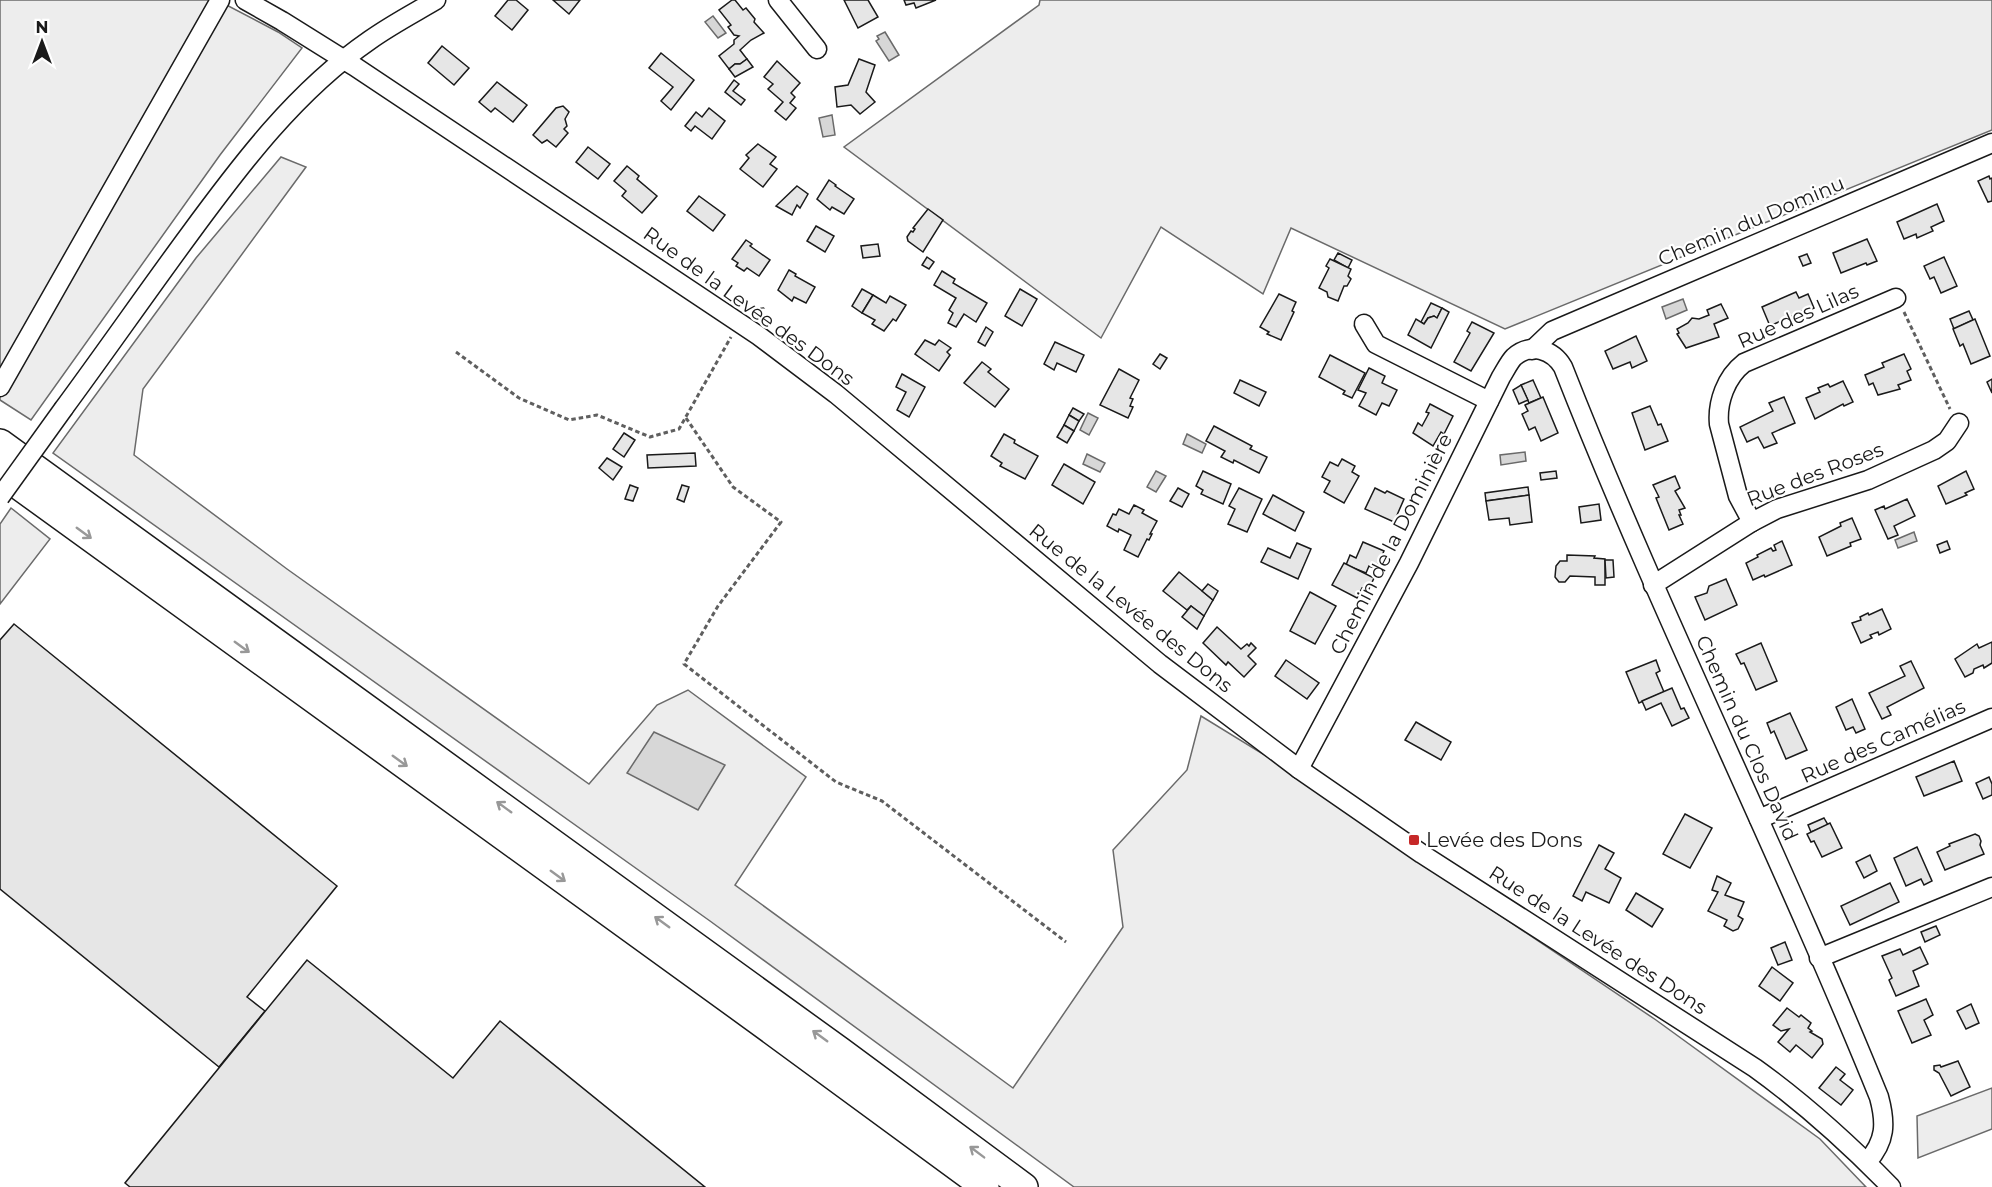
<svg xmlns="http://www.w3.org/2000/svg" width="1992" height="1187" font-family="Montserrat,sans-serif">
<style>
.green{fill:#ededed;stroke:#6a6a6a;stroke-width:1.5}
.water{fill:#d7d7d7;stroke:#6a6a6a;stroke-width:1.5}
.building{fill:#e6e6e6;stroke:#1a1a1a;stroke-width:1.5}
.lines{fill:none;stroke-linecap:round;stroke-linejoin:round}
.minor-casing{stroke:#1a1a1a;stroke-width:21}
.highway-casing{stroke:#1a1a1a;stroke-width:30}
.path{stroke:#5f5f5f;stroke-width:3;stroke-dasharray:4.5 3;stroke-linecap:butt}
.minor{stroke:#fff;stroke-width:18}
.highway{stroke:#fff;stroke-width:27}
.minor-bridge-casing{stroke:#1a1a1a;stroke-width:21;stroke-linecap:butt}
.minor-bridge{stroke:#fff;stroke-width:18}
.oneway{stroke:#989898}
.poi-dot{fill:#c62828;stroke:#fff;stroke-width:2}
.labels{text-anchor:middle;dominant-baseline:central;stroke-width:4.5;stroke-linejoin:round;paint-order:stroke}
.street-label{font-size:20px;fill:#1a1a1a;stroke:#fff}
.poi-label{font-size:20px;fill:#1a1a1a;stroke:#fff;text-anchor:start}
</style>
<rect width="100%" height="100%" fill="#fff"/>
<g class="green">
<polygon points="0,0 217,0 278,32 302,48 220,155 31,420 0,400"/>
<polygon points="1040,0 1992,0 1992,130 1505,329 1291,228 1263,294 1161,227 1101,338 844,147 1039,5"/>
<polygon points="281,157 306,167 143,389 134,455 287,569 589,784 657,705 688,690 806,777 735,885 1013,1088 1123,927 1113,850 1187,770 1201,716 1284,767 1352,816 1656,1020 1820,1139 1866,1187 1074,1187 710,921 53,453 196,258"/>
<polygon points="11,508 50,539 0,604 0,524"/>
<polygon points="1992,1088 1992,1129 1918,1158 1917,1116"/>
</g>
<g class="water">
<polygon points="713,16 726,33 718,38 705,22"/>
<polygon points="885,32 899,55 889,61 876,41 879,39 877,36"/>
<polygon points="832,115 835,135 823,137 819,118"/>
<polygon points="1683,299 1687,310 1666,319 1662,307"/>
<polygon points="1088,413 1098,418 1089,435 1080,430"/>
<polygon points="1187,434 1206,444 1202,453 1183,444"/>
<polygon points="1525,452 1526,461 1501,465 1500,455"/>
<polygon points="1087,454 1105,463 1100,472 1083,464"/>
<polygon points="1156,471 1166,476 1156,492 1147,487"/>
<polygon points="1914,532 1917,541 1898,548 1895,540"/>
<polygon points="654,732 725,765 698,810 627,773"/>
</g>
<g class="building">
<polygon points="508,0 516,0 528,10 512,30 495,16"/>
<polygon points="553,0 580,0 569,14"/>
<polygon points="732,0 735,0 743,10 746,8 755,19 754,22 764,33 751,40 740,50 747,59 740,64 735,64 729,69 719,56 734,44 734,40 739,36 734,35 728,27 731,25 719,10"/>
<polygon points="844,0 868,0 878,17 858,28"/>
<polygon points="904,0 936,0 916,8 914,3 906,5"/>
<polygon points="442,46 469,68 454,85 428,63"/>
<polygon points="661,53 694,80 671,110 661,101 673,87 649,68"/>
<polygon points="747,59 753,67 735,77 729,69 735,64 740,64"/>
<polygon points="859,59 875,65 866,92 875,102 860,114 851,105 837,107 835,87 848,85"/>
<polygon points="777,61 800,83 791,93 795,97 790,103 796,108 786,120 775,111 783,102 768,89 773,84 764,77"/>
<polygon points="734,80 739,84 733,91 745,100 741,105 725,92"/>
<polygon points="497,82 527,105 513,122 495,108 491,112 479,102"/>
<polygon points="563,106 569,112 565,119 567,126 564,129 568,133 556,147 547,140 542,143 533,135 556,108"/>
<polygon points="709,108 725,121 712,139 695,126 691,131 685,126 696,112 702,117"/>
<polygon points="758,144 776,157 770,164 777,169 763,187 740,169 749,158 746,155"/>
<polygon points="588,147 610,164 598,179 576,162"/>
<polygon points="627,166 639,176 637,179 657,196 642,213 622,196 626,191 614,181"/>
<polygon points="1989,176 1990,179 1992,178 1992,201 1988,202 1978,181"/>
<polygon points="829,180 836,185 835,186 854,199 844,214 832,207 830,210 817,199"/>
<polygon points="797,186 808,194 800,208 797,205 792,215 776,206"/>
<polygon points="699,196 725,215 713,231 687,211"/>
<polygon points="1937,204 1944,221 1931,227 1933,231 1917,238 1916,234 1904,239 1897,222"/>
<polygon points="928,209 943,220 923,252 908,241 907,237 911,231 913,232 915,229 913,228"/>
<polygon points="816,226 834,236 825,252 807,241"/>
<polygon points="1867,239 1877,261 1867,265 1866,263 1841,273 1833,253"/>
<polygon points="746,240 752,244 750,246 770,260 759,276 747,268 744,271 736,266 738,263 732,259"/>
<polygon points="878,244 880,256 863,258 861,246"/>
<polygon points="1338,253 1352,260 1348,268 1334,260"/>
<polygon points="1807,254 1811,263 1803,266 1799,257"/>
<polygon points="927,257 934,262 929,269 922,265"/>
<polygon points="1944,257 1957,286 1941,293 1934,277 1930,279 1924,266"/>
<polygon points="1330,259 1351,269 1348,276 1351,279 1347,286 1344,286 1338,301 1328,297 1327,292 1319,288 1329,268 1326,266"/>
<polygon points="789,270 796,274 795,276 815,287 806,303 794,297 792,301 778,290"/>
<polygon points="942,271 955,279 953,283 987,303 976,322 964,314 956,327 948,323 953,313 949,310 956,298 934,285"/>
<polygon points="862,289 873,295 862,313 852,306"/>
<polygon points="1020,289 1037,299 1022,326 1005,316"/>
<polygon points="1796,292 1799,298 1808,294 1814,308 1805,312 1805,310 1770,326 1762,307"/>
<polygon points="1279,294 1296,302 1292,311 1294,312 1281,340 1267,334 1269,332 1260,327"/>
<polygon points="873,295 886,303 890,296 906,305 896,321 893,319 884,331 872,324 875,320 862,313"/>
<polygon points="1431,303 1442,308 1437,318 1434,316 1428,318 1424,324 1421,322"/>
<polygon points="1721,304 1728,318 1714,324 1719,337 1686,348 1677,334 1679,333 1677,329 1688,323 1692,318 1699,319 1709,315 1707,310"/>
<polygon points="1442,308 1449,312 1431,348 1408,335 1416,319 1424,324 1428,318 1434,316 1437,318"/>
<polygon points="1969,311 1973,320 1954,329 1950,319"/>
<polygon points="1975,319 1990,356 1971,364 1963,344 1960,346 1953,329"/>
<polygon points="1472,322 1494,333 1471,371 1454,362 1470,333 1467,331"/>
<polygon points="986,327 993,332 985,346 978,342"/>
<polygon points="1636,336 1647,361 1632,368 1630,362 1613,369 1605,351"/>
<polygon points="925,340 935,345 939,340 951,348 947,352 950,355 939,371 915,354"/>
<polygon points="1055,342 1084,355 1076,372 1057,363 1054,370 1044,364"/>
<polygon points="1160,354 1167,358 1160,369 1153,364"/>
<polygon points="1904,354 1911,369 1907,371 1911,380 1898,385 1900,389 1878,395 1873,383 1869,385 1865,375 1884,367 1882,363"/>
<polygon points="1330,355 1365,373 1352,398 1343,394 1345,391 1319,377"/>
<polygon points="982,362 991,369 988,372 1009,389 995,407 964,383"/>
<polygon points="1369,368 1385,376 1382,383 1397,390 1389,406 1382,403 1376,415 1359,406 1366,393 1358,390"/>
<polygon points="1119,369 1139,380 1130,398 1133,399 1130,406 1133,407 1128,418 1100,405"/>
<polygon points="902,374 925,387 909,417 897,410 906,392 896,387"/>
<polygon points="1992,379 1992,393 1987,382"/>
<polygon points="1240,380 1266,392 1259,406 1234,393"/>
<polygon points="1533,380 1541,398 1529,403 1521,385"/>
<polygon points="1843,381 1853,402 1844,406 1843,404 1815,419 1806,398 1820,392 1818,388 1828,384 1830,387"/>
<polygon points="1521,385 1528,400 1519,404 1513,390"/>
<polygon points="1543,397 1558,433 1541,441 1535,427 1529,430 1522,414 1528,411 1525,405"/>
<polygon points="1784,397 1795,423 1772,433 1777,443 1764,448 1758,437 1747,442 1740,427 1773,411 1769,403"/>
<polygon points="1430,404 1453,416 1444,434 1441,432 1433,446 1413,433 1418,423 1422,426 1429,413 1426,412"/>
<polygon points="1650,406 1658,425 1661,424 1668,441 1645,450 1632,413"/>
<polygon points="1073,408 1084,414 1079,421 1069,415"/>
<polygon points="1069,415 1079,421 1074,431 1064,425"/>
<polygon points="1064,425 1074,431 1067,443 1057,437"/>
<polygon points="1214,426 1252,446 1250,449 1267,457 1259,473 1234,460 1233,463 1221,457 1225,451 1206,441"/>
<polygon points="624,433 635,440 624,457 613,449"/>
<polygon points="1004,434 1015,440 1014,443 1038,456 1025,479 1000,466 1002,463 991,456"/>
<polygon points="695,453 696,466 648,468 647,455"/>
<polygon points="607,458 622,467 613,480 599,468"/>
<polygon points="1342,459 1355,466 1352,472 1359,476 1344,503 1324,492 1330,481 1322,477 1330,462 1338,466"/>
<polygon points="1064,464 1095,482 1083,504 1052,485"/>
<polygon points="1203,471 1231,484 1223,504 1201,494 1203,490 1196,486"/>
<polygon points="1556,471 1557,478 1541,480 1540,473"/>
<polygon points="1966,471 1974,489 1965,493 1967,495 1946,504 1938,486"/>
<polygon points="1675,476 1680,488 1675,491 1685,508 1679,510 1681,515 1679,515 1683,524 1669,530 1656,498 1659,497 1653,485"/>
<polygon points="630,485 638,488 633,501 625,499"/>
<polygon points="682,485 689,487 684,502 677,499"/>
<polygon points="1528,487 1529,495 1486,501 1485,493"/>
<polygon points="1178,488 1189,494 1182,507 1170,501"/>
<polygon points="1239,488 1262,499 1247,532 1228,524 1235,509 1229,506"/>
<polygon points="1375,488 1385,493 1387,491 1404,499 1394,522 1365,509"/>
<polygon points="1273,495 1304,512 1295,531 1263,514"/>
<polygon points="1529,495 1532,522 1510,525 1509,518 1489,520 1486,501"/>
<polygon points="1907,499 1915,516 1894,526 1898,535 1888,539 1875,510 1884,506 1885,509"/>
<polygon points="1599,504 1601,520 1581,523 1579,507"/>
<polygon points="1134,505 1144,510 1142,513 1157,521 1150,534 1152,534 1149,540 1147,539 1138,557 1124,550 1131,535 1119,529 1118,532 1107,526 1113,514 1116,515 1119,509 1129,514"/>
<polygon points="1852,518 1861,539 1850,543 1851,546 1827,556 1819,537 1841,526 1840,523"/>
<polygon points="1782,541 1792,565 1765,577 1764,575 1753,580 1746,563 1758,557 1757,555 1771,548 1773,551 1776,550 1774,545"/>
<polygon points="1947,541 1950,549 1940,553 1937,545"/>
<polygon points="1363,542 1384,551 1376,569 1369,566 1366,573 1346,565 1350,555 1356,558"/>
<polygon points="1297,543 1311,549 1298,579 1261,562 1268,548 1290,558"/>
<polygon points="1567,555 1595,556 1594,558 1605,559 1605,585 1595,585 1595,577 1570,576 1565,582 1559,582 1555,577 1556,566 1560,561 1567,561"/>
<polygon points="1605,560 1613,560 1614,577 1606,578"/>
<polygon points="1344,563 1374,578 1368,591 1362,588 1357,598 1332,585"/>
<polygon points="1179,572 1213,600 1204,616 1191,606 1187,610 1163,591"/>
<polygon points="1726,579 1737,605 1705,620 1695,597 1707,593 1709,586"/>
<polygon points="1208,584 1218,591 1213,600 1202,591"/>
<polygon points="1310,592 1336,606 1315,644 1290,631"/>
<polygon points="1191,606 1204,616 1197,629 1182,617"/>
<polygon points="1882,609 1891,629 1879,635 1878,632 1870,635 1872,638 1861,643 1852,623 1861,620 1860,617 1868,613 1869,615"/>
<polygon points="14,624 337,886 247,997 265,1011 219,1067 0,889 0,640"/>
<polygon points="1217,627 1241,649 1247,644 1249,646 1251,643 1256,648 1248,656 1256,664 1244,677 1228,662 1226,665 1203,643"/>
<polygon points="1992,642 1992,663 1984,668 1983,665 1974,669 1973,673 1965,677 1955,659 1977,644 1979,648"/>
<polygon points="1761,643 1777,681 1756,690 1744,663 1741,664 1736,654"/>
<polygon points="1286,660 1319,683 1307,699 1275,676"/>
<polygon points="1656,660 1660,671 1656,673 1664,692 1639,703 1626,672"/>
<polygon points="1911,661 1924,688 1887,707 1891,715 1882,719 1869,693 1905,676 1900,666"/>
<polygon points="1672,688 1681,709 1684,708 1689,718 1672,726 1661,703 1646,710 1642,701"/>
<polygon points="1852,699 1865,729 1856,733 1853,727 1846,730 1836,707"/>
<polygon points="1790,713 1807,750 1786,759 1774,731 1771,733 1767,723"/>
<polygon points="1416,722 1451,742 1441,760 1405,740"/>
<polygon points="1954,761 1962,781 1924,796 1916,777"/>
<polygon points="1989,777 1992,784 1992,795 1983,799 1976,783"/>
<polygon points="1685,814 1712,828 1690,868 1663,854"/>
<polygon points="1824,818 1828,825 1811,832 1808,825"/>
<polygon points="1830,823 1842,848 1822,857 1814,841 1811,842 1807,834"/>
<polygon points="1975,834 1979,836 1981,841 1980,845 1984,854 1945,870 1937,852 1950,846 1949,844"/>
<polygon points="1599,845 1614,853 1605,869 1621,878 1609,903 1586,892 1582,901 1573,896"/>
<polygon points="1917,847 1932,881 1924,885 1921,879 1906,886 1894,858"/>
<polygon points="1870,855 1877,871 1864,878 1856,862"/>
<polygon points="1717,876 1731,883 1725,895 1744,902 1738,916 1743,919 1738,929 1733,931 1724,926 1727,920 1708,911 1718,892 1712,890"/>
<polygon points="1890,883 1899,902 1850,925 1841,906"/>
<polygon points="1636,893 1663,909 1652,927 1626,910"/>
<polygon points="1936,926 1940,935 1925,942 1921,932"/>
<polygon points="1785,942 1792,960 1778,965 1771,948"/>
<polygon points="1920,947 1928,964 1913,971 1919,986 1896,996 1889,980 1892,978 1882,956 1900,949 1903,955"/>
<polygon points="307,960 453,1078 500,1021 705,1187 130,1187 125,1183"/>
<polygon points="1772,967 1793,983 1780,1001 1759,986"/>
<polygon points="1926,999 1933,1015 1924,1020 1931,1035 1912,1043 1898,1011"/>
<polygon points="1971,1004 1979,1023 1966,1029 1957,1011"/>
<polygon points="1787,1008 1799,1017 1801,1015 1811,1023 1808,1028 1812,1031 1810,1032 1822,1039 1823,1044 1812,1058 1796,1045 1790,1052 1778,1042 1789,1029 1781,1031 1773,1025"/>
<polygon points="1958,1061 1970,1087 1951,1096 1939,1073 1934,1070 1934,1066 1940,1065 1941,1067"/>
<polygon points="1836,1067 1845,1074 1840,1080 1853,1090 1841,1105 1819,1088"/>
</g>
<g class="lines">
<g class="minor-casing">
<g id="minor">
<path d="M245,0l37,21 72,45 405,270 77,58 324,270 139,105 123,85 333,214c50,36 94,76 136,119"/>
<polyline points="778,0 817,49"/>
<polyline points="1364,324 1376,344 1489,401"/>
<polyline points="1532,350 1552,331 1992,143"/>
<polyline points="0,387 220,0"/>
<path d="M64,408c42,-57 83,-116 125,-173 52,-71 107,-144 181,-195 21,-15 44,-27 66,-40"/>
<path d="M1752,522l-14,-26 -19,-72c-2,-22 7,-47 25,-61l152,-65"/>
<polyline points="1653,585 1752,522 1777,509 1868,480 1934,450 1947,441 1959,423"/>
<path d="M1299,769l110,-206 92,-186c4,-6 8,-15 13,-20 17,-15 39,-7 49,10 97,247 216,484 316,730 7,26 7,44 -12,65"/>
<polyline points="1759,819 1992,718"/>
<polyline points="1819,958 1992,887"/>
</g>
</g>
<g class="highway-casing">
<g id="highway">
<polyline points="0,443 840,1051 1024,1187"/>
<polyline points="0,472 756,1019 985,1187"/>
</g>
</g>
<g class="path">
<polyline points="1904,312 1950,409"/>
<polyline points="456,352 519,398 569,420 597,415 650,437 679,429 731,337"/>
<polyline points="686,418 733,487 781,522 718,606 684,664 836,782 882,801 1066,942"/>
</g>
<use href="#minor" class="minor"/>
<use href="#highway" class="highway"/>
<g class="minor-bridge-casing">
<polyline id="minor-bridge" points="0,497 64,408"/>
</g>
<use href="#minor-bridge" class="minor-bridge"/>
</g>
<defs><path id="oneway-shaft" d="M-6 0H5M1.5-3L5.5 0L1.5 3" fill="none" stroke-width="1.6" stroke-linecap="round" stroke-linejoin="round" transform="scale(1.5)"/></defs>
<g class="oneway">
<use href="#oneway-shaft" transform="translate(84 533) rotate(36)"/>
<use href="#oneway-shaft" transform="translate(242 647) rotate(36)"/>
<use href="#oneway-shaft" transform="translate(400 761) rotate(36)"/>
<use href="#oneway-shaft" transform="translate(504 807) rotate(-144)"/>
<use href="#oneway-shaft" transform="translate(558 876) rotate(36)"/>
<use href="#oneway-shaft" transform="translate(662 922) rotate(-144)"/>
<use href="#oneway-shaft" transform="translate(820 1036) rotate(-144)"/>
<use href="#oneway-shaft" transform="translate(977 1152) rotate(-143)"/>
</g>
<rect class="poi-dot" x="1408" y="834" width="12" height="12" rx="3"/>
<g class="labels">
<g class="street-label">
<text transform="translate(1751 221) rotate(-23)">Chemin du Dominu</text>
<text transform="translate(749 306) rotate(36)">Rue de la Levée des Dons</text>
<text transform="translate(1798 316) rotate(-24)">Rue des Lilas</text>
<text transform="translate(1815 474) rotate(-21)">Rue des Roses</text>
<text transform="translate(1391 544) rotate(-63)">Chemin de la Dominière</text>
<text transform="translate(1131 608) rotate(39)">Rue de la Levée des Dons</text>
<text transform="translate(1747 738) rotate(66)">Chemin du Clos David</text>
<text transform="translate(1883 741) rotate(-24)">Rue des Camélias</text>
<text transform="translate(1598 940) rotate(33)">Rue de la Levée des Dons</text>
</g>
<g class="poi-label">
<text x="1426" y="840">Levée des Dons</text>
</g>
</g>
<g transform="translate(42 42)" stroke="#ffffff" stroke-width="4.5" paint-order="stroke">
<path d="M0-4.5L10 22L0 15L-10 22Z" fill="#1a1a1a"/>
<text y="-9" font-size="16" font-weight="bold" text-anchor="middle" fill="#1a1a1a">N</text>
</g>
</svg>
